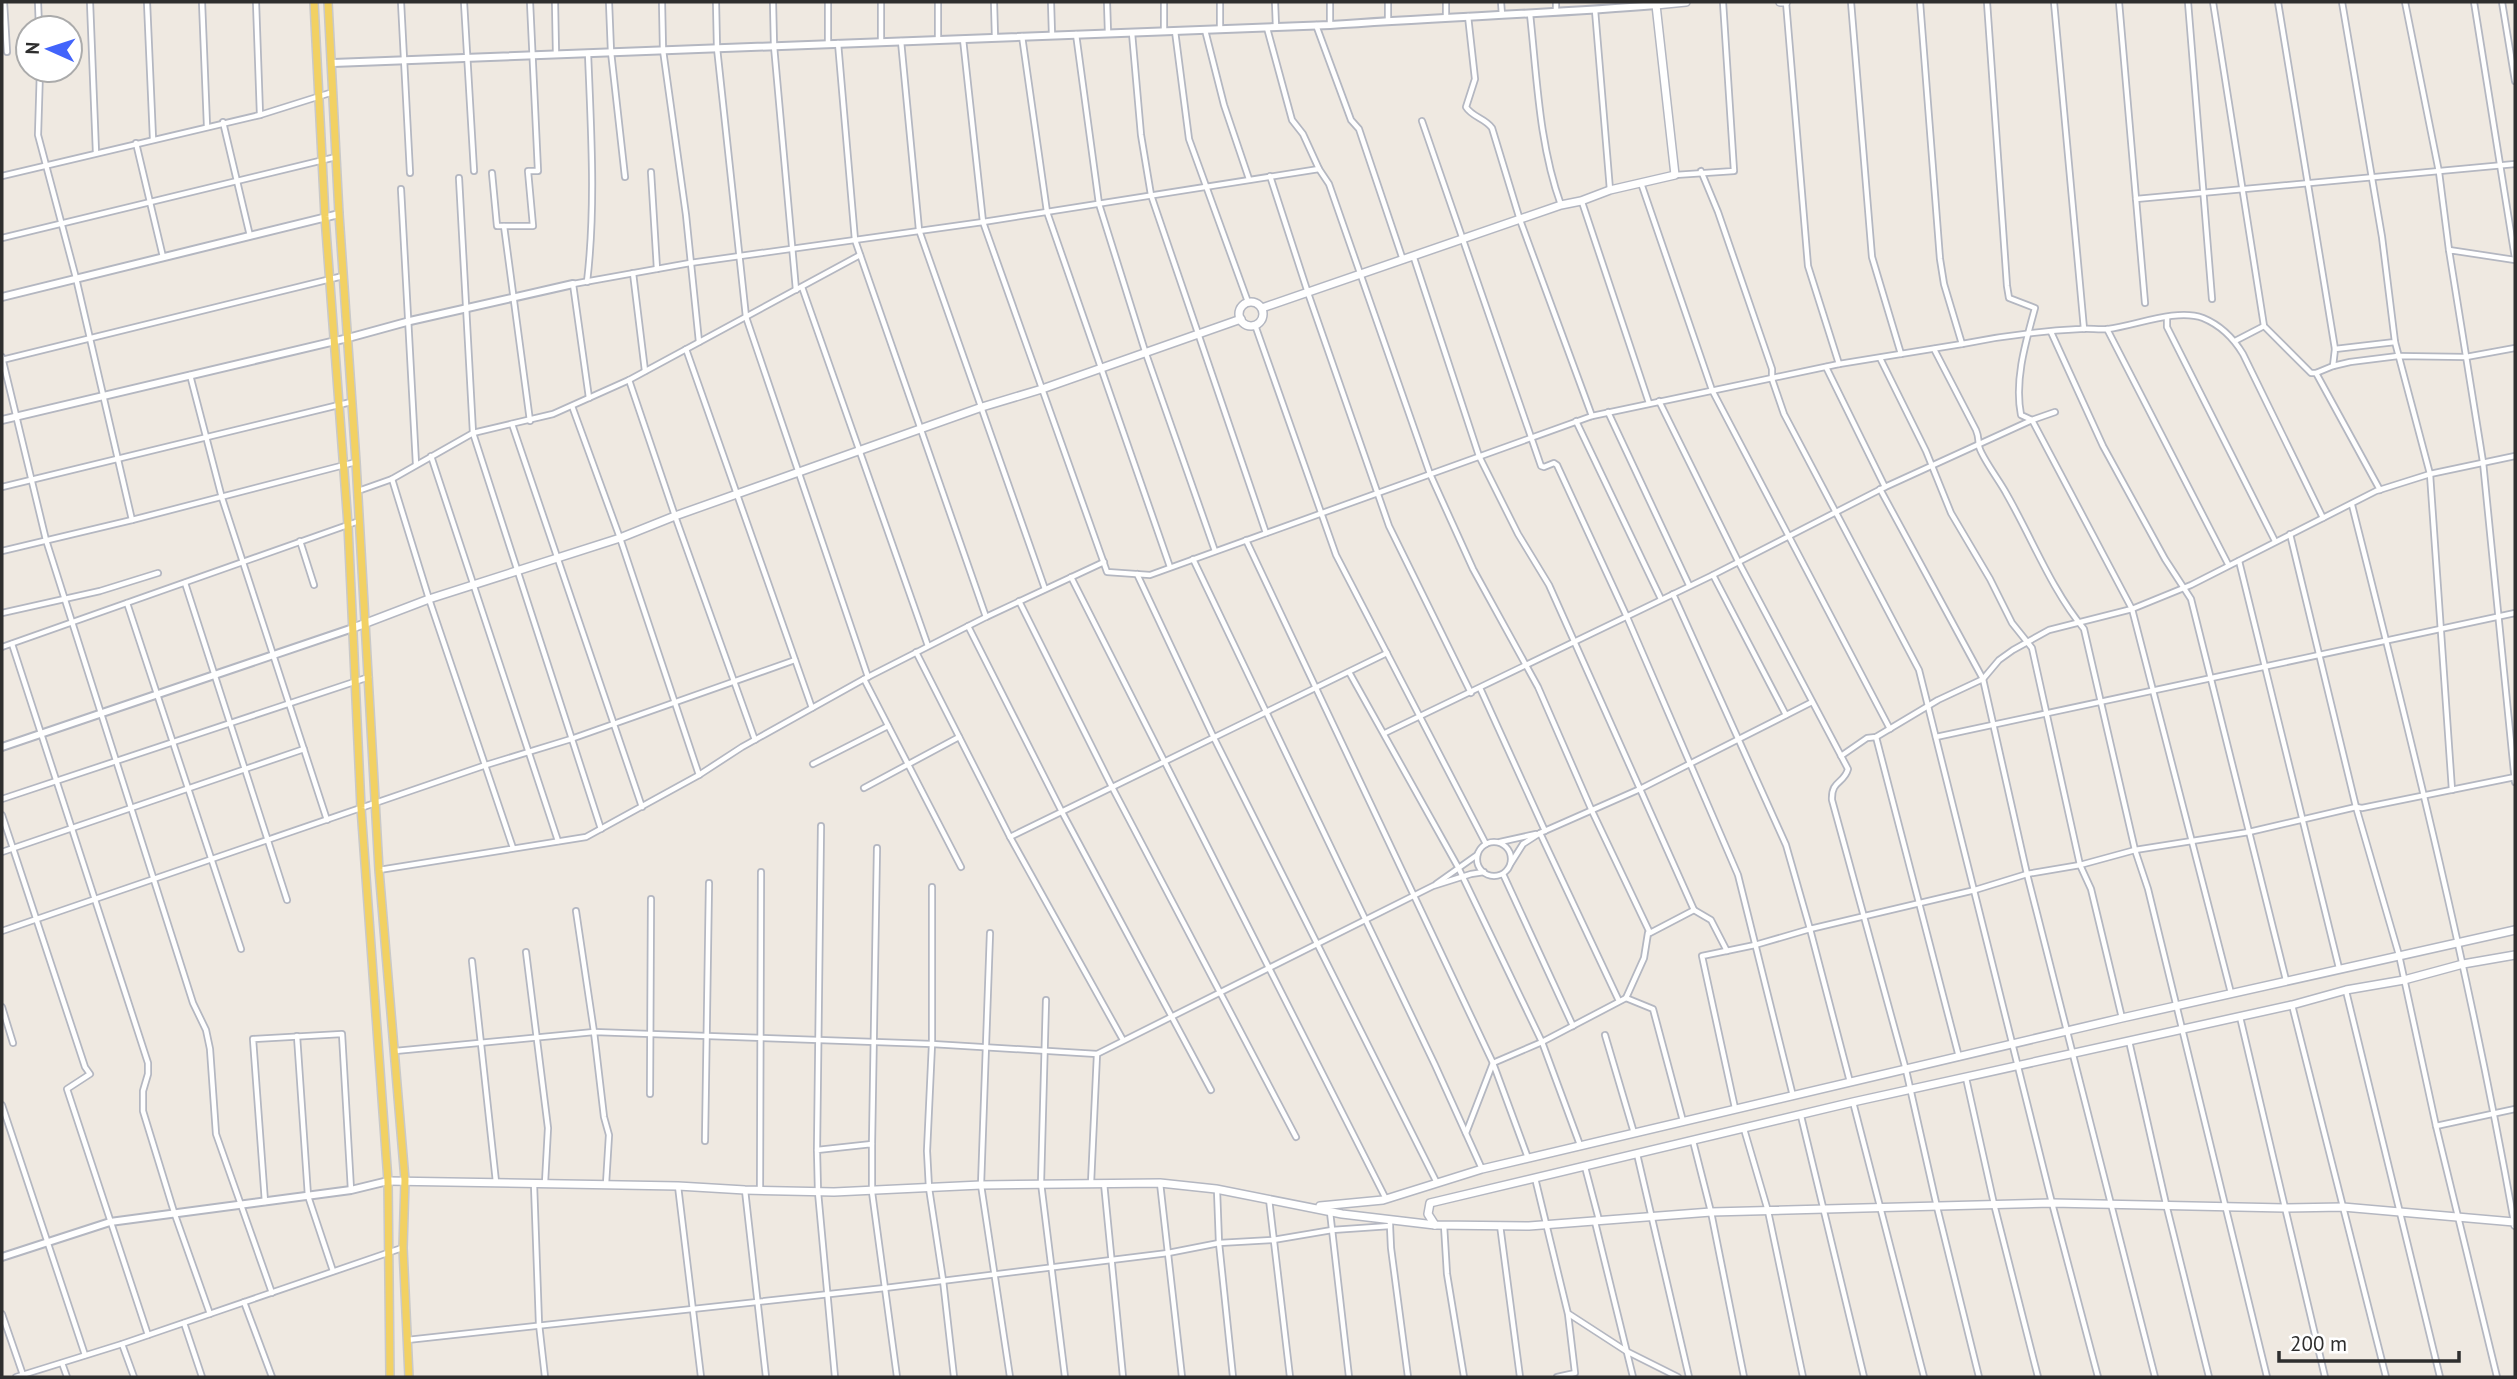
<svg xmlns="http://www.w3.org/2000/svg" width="2517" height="1379" font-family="'PT Sans',sans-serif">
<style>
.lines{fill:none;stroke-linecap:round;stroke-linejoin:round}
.minor-casing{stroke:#b4b7c1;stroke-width:8}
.tertiary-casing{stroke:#b4b7c1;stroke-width:10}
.secondary-casing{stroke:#b4b7c1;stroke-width:10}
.primary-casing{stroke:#c9c9c9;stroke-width:10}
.minor{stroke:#fff;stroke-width:4.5}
.tertiary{stroke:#fff;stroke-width:6}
.secondary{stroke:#fff;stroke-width:7}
.primary{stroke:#f2d163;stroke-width:7}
</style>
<rect width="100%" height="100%" fill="#efe9e1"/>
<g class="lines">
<g class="minor-casing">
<g id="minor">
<polyline points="4,2 7,52"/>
<polyline points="38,2 39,28"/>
<polyline points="90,2 96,153"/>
<polyline points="147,2 153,139"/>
<polyline points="202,2 207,126"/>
<polyline points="256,2 260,115"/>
<polyline points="401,2 410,173"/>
<polyline points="464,2 474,171"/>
<polyline points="530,2 538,171 528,171 533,226 504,226 530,421"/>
<polyline points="555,2 556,54"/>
<polyline points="609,2 611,52 625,177"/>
<polyline points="662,2 663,50 686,215 699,342"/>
<polyline points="716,2 717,48 746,317 868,677"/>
<polyline points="773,2 774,46 796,290"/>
<polyline points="881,2 881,42"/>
<polyline points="938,2 938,40"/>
<polyline points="994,2 995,37"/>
<polyline points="1051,2 1052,35"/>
<polyline points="1107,2 1108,33"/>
<polyline points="1164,2 1164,31"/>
<polyline points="1220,2 1220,29"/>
<polyline points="1275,2 1276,27"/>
<polyline points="1330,2 1330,25"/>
<polyline points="1388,2 1388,20"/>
<polyline points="1446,2 1446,16"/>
<polyline points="1501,2 1502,15"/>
<polyline points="1556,2 1556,12"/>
<polyline points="1786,2 1808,266 1839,364"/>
<polyline points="1851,2 1872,257 1901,354"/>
<path d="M1920,2l20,257 4,25 18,60c39,-8 79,-13 118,-15 9,-1 19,1 28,0 27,-3 68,-21 95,-11 17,7 31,21 40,36l80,164"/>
<path d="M1987,2l20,284 2,12 26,10c-9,33 -21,72 -14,107l11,5 100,189 99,384"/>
<polyline points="2054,2 2084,329"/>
<polyline points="2119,2 2145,303"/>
<polyline points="2188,2 2212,299"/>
<polyline points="2213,2 2264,326 2311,373 2316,373 2333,366 2350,362 2398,356 2466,357 2515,348"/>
<polyline points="2278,2 2335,349"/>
<polyline points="2405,2 2439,172 2449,250"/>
<polyline points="2474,2 2515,258"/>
<polyline points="2502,2 2515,81"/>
<polyline points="1595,10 1610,190"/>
<path d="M1530,14c7,64 9,130 31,191"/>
<path d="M1468,16l7,63 -9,28c6,10 19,11 26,21l28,92 72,196"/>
<polyline points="1316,25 1351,120 1359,129 1403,260"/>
<polyline points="1267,28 1292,120 1303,134 1319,169 1329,184 1430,474 1473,569 1538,687 1592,811 1650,933 1694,910 1711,920 1727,951"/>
<polyline points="1205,30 1224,105 1249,179"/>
<polyline points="1175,31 1189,139 1248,302"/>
<polyline points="1132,33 1141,135 1151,195 1266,533"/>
<polyline points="1076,34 1099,204 1145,351 1215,551"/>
<polyline points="1022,36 1047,212 1170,567"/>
<polyline points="963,39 983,222 1107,572 1150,575 1592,416 1839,364 1962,344"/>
<polyline points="901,41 919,230 1045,589"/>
<polyline points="838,43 855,240 986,617"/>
<polyline points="828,44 828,2"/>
<polyline points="40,70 38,135 76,278 132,520"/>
<polyline points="1422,121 1541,466 1544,467 1554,463 1557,465 1627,617 1738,875 1793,1096"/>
<polyline points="223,122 250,236"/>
<polyline points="136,143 163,257"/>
<polyline points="1701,171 1718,212 1772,369 1772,379 1784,414 1919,670 2052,1203 2098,1377"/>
<polyline points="651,172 657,269"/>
<polyline points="492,173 497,226 504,226"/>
<polyline points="1675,175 1734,171 1723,2"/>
<polyline points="2,176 260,115 333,92"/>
<polyline points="1270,176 1308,293 1389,526 1471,693"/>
<polyline points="459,178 473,433 601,829"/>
<polyline points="1641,183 1712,390 1890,729"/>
<polyline points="401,189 416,464"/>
<polyline points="2136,199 2515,164"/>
<polyline points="1582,202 1649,403"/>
<polyline points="2,238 336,157"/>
<polyline points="1414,258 1479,456 1518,534 1549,585 1694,910"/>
<polyline points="2515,260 2449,250 2483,462 2515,782"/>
<polyline points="633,273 645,371"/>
<path d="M587,282c9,-76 4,-152 1,-229"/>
<polyline points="802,287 928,646"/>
<polyline points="2167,318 2167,327 2275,541"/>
<polyline points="1255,325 1336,555 1486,844"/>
<polyline points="2107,329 2228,564"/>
<polyline points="2051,332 2103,446 2165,559 2191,599 2286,980"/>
<polyline points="2235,341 2264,326"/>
<polyline points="2395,342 2430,474 2452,790"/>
<polyline points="686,349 812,708"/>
<path d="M1934,349l42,81c3,7 2,9 3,16 1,9 22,37 27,47 26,45 45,96 78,136l51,221 13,39 119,488"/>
<polyline points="2,357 46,540 193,1003 206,1030 210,1049 216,1134 272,1293"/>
<polyline points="1880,358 1926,451 1951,513 1990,579 2012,623 2032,648 2080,865 2091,889 2122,1018"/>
<polyline points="2,360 343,276"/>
<polyline points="2333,366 2335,349 2395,342 2382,237 2342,2"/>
<polyline points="1826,367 1885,487"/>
<polyline points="2316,373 2380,490"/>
<polyline points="190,375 222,498 327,820"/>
<polyline points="629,380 675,516 755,740"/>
<polyline points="589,398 573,284 690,263 983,222 1319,169"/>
<path d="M1659,401l79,160 110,208c-4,15 -17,11 -16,31l74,270 31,137 42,170"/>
<polyline points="572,406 620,538 699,775"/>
<polyline points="1608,412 1689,585"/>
<polyline points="1576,421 1661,599"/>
<polyline points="512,424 642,807"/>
<polyline points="431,456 558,841"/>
<polyline points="392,479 429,599 513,848"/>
<polyline points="2,487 351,402"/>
<polyline points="1880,489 1983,679 2027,874 2155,1377"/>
<polyline points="358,491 392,479 473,433 553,414 629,380 860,255"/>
<path d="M2352,505c60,237 119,475 162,717"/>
<polyline points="2290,534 2356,807 2399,955 2436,1126 2497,1377"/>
<polyline points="1246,540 1493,1063 1528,1158"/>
<polyline points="300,541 314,585"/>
<polyline points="2,551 132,520 356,462"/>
<polyline points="1193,559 1435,1065 1482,1169"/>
<polyline points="2239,561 2339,968"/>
<polyline points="1137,574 1214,738 1437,1183"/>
<polyline points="1713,575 1786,715"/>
<polyline points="1071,577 1386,1199"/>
<polyline points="185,583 287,900"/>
<polyline points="1673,594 1786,845 1810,929 1975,890 2027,874 2080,865 2135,850 2249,832 2356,807 2362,808 2515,777"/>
<polyline points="1019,601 1112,787 1296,1137"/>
<polyline points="127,603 241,949"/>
<polyline points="2,613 100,591 158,573"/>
<polyline points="968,626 1062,812 1211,1090"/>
<polyline points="12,644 148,1063 148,1074 143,1091 143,1111 174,1212 210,1314"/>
<polyline points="2,647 359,521"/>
<polyline points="916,652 1010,837 1123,1040"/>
<polyline points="1349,672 1458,867 1542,1042 1580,1145"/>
<polyline points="864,679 961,867"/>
<polyline points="1480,688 1545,831"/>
<polyline points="1385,733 1713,575 1885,487 2032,420 2055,412"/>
<polyline points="1876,737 1959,1057"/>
<polyline points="1936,737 2515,613"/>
<polyline points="1841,756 1867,738 1876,737 1938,700 1983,679 1999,660 2013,650 2049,630 2132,609 2191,585 2376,491 2430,474 2515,456"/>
<polyline points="813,764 888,726"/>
<polyline points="864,788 959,737"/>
<polyline points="2,799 369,677"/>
<polyline points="2,815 85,1067 90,1074 67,1089 148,1335"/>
<polyline points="1540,833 1619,1001"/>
<polyline points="1010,837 1387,653"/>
<polyline points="1500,842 1536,834"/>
<circle cx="1494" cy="859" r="17"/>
<polyline points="2,852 304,749"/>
<polyline points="1511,863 1523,844 1540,833 1640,789 1812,702"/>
<polyline points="379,870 586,837 699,775 742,747 864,679 986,617 1104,562"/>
<polyline points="1503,874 1573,1026"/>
<polyline points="1436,884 1477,855"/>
<polyline points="932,887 932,1044 927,1151 929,1188 943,1280 954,1377"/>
<polyline points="576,911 594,1032 604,1117 609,1135 606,1184"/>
<polyline points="2,931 486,765 571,739 795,660"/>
<polyline points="990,933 981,1185 1010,1377"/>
<polyline points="526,952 548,1128 545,1183"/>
<polyline points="472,961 496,1182"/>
<polyline points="2346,991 2440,1377"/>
<polyline points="1626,998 1653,1009 1683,1121"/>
<polyline points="1046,1000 1041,1183 1065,1377"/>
<polyline points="2292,1005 2386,1377"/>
<polyline points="2,1007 13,1043"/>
<polyline points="2240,1017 2325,1377"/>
<polyline points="1605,1035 1634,1133"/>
<polyline points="297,1036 308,1196 333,1271"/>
<polyline points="2129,1041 2166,1204 2209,1377"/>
<polyline points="395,1051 594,1032 932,1044 1097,1054 1433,886 1471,874 1484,872"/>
<polyline points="1966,1078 1994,1204 2038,1377"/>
<polyline points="650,1094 651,899"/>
<polyline points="1853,1102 1924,1377"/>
<polyline points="2,1105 85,1355"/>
<polyline points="1735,1108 1702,956 1755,945 1810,929 1850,1082"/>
<polyline points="1801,1116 1864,1377"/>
<polyline points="2436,1126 2515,1109"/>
<polyline points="1744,1129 1768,1211 1803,1377"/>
<polyline points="1466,1133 1493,1063 1542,1042 1626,998 1644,958 1648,933"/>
<polyline points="705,1141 709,883"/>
<polyline points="1693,1141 1711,1212 1744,1377"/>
<polyline points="872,1144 877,848"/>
<polyline points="817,1150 821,826"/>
<polyline points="1637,1154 1689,1377"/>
<polyline points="1585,1167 1599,1220"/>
<polyline points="1535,1178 1568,1314 1575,1373 1557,1377"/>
<polyline points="1091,1183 1097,1054"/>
<polyline points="1104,1183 1123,1377"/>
<polyline points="1160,1183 1182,1377"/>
<polyline points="534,1184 539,1324 545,1377"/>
<polyline points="678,1186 701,1377"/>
<polyline points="745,1190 766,1377"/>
<polyline points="760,1190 761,872"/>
<polyline points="1217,1190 1219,1243 1233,1377"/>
<polyline points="1269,1199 1290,1377"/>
<polyline points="265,1202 253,1039 342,1034 351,1190"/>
<polyline points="1330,1212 1349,1377"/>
<polyline points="1595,1222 1633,1377"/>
<polyline points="1444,1225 1447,1274 1464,1377"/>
<polyline points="1500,1225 1520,1377"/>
<polyline points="1390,1226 1391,1248 1408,1377"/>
<polyline points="244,1302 272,1377"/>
<polyline points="2,1314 23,1375"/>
<polyline points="1569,1314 1626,1351 1678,1377"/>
<polyline points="184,1323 202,1377"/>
<polyline points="407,1340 885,1288 1168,1253 1219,1243 1273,1240 1332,1230 1390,1226 1390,1221"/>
<polyline points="122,1344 134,1377"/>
<polyline points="62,1363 67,1377"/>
<polyline points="16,1377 122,1344 402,1248"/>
<polyline points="835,1377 818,1192 817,1150 872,1144 872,1192 897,1377"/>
</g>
</g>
<g class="tertiary-casing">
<g id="tertiary">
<path d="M333,63l997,-38c109,-8 218,-11 326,-20"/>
<polyline points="2,297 339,214"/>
<polyline points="2,420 348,338 410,321 573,284"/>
<polyline points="2,747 353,628"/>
<polyline points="2,1257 110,1222 351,1190 388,1181"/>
</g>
</g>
<g class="secondary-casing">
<g id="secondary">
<polyline points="1780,2 1786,2"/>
<circle cx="1251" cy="314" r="12"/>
<polyline points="1262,308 1561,205 1581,201 1610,190 1675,175 1656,5 1686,2"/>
<polyline points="353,628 429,599 620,538 675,516 982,407 1042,389 1241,319"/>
<polyline points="388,1181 678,1186 745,1190 834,1192 981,1185 1160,1183 1216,1189 1342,1214 1435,1225 1529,1226 1711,1212 2052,1203 2285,1208 2343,1207 2514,1222 2515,1225"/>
<polyline points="1320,1206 1383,1200 1482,1169 2122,1018 2515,930"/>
<polyline points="1435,1225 1428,1214 1430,1203 1853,1102 2292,1005 2346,990 2404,980 2463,964 2515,955"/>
</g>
</g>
<g class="primary-casing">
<g id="primary">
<polyline points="314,2 325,217 348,525 361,808 388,1181 390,1377"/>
<polyline points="328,2 339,214 356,462 379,870 405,1180 403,1248 409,1377"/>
</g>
</g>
<use href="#minor" class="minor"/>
<use href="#tertiary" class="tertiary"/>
<use href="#secondary" class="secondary"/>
<use href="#primary" class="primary"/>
</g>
<rect width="2517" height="1379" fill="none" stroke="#2e2e2e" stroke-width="7"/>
<g transform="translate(49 49) rotate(273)"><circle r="33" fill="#ffffff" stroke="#ababab" stroke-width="2"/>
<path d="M0-5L12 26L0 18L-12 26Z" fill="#4264fb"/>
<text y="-10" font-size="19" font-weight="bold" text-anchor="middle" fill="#2e2e2e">N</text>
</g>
<path d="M2279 1351v10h180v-10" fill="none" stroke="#2e2e2e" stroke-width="3.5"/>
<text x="2290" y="1351" font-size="21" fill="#2e2e2e" stroke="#ffffff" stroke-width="5" paint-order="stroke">200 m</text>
</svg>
